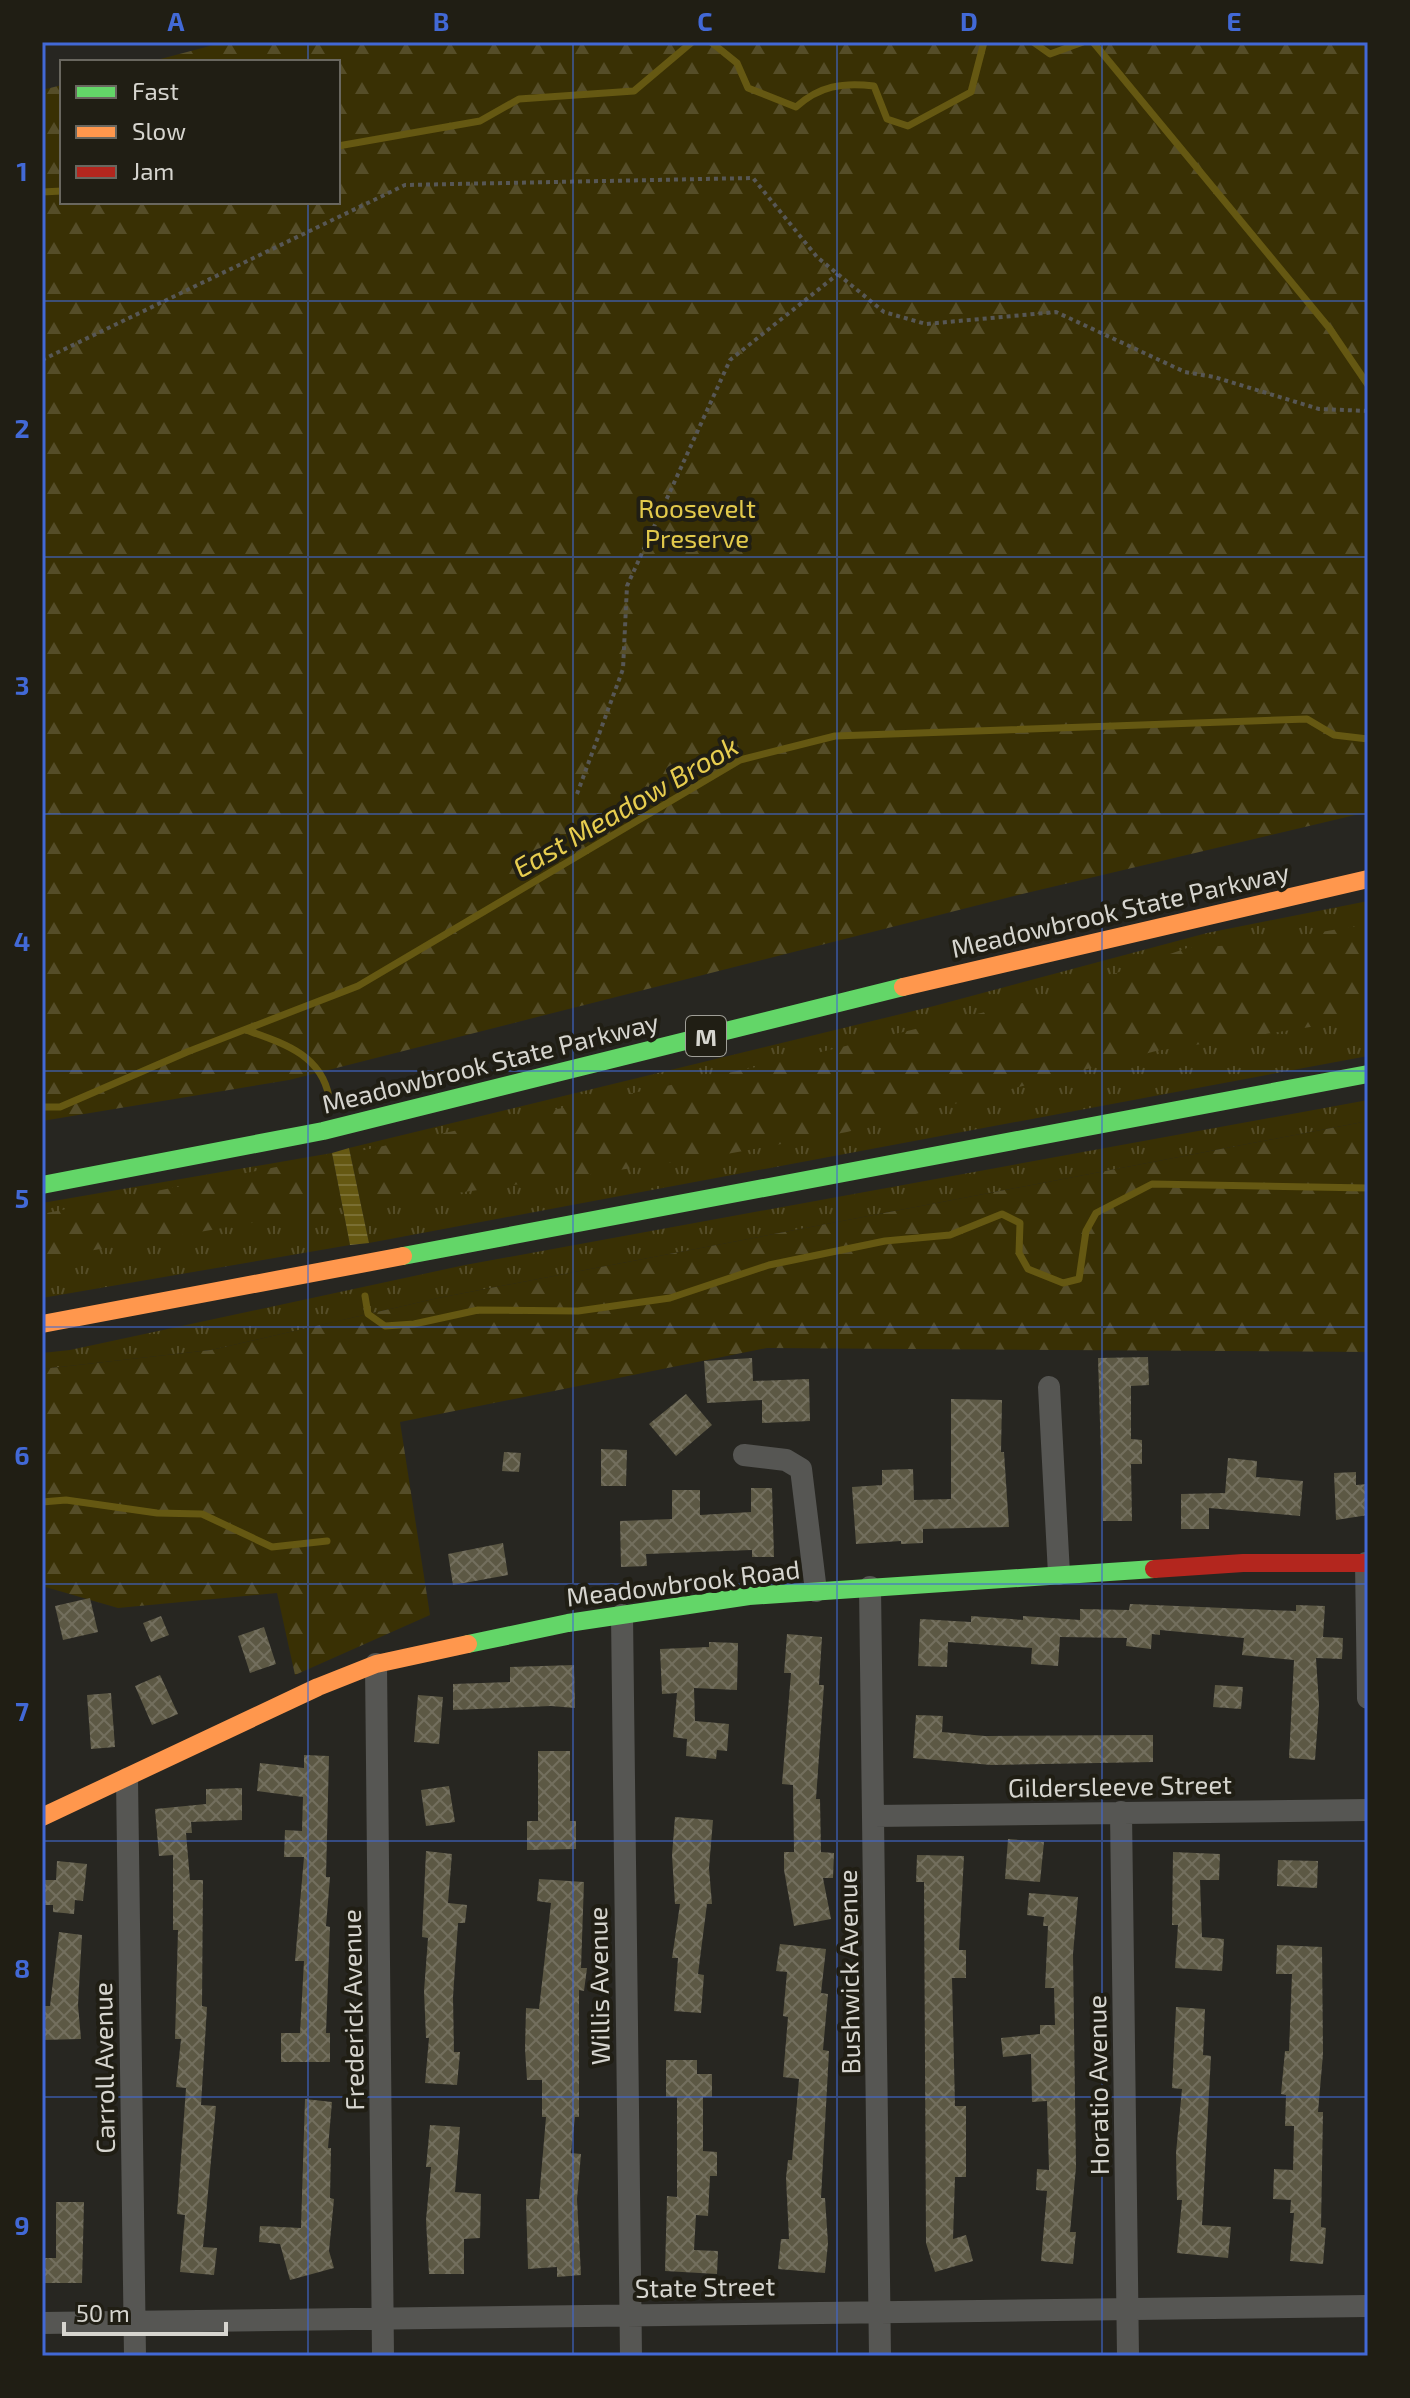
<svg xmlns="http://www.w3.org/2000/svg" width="1410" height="2398" font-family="'Exo 2',sans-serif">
<defs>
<pattern id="grass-tufts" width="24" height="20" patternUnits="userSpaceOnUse" patternTransform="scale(2)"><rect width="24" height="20" fill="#393004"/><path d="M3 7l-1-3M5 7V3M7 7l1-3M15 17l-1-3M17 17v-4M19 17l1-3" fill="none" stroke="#554d28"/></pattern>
<pattern id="forest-firs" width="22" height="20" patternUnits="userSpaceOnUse" patternTransform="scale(2)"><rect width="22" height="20" fill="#393004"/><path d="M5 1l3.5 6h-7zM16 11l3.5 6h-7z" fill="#554d28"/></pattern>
<pattern id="water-rules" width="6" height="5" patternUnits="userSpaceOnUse" patternTransform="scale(2)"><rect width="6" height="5" fill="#655812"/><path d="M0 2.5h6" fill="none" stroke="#7a6f33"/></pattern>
<pattern id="building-cross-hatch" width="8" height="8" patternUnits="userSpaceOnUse" patternTransform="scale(2)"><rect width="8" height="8" fill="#5c5844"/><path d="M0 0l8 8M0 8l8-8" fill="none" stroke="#736f5e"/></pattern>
</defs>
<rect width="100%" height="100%" fill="#272621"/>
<path fill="url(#grass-tufts)" d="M1368,901V1056L369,1243L349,1148L934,1006L1207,933Z
M1368,1100V1121L438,1298L211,1350L42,1369V1353L70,1350L465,1265Z
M332,1153L350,1245L42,1298V1203Z"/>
<path fill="url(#forest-firs)" d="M225,42H1368V812L1014,896L289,1080L42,1121V90L62,85V202H338V62H149Z
M1368,924V1018L1156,1051L847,1132L710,1157L365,1206L355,1152L784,1061L1051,996L1187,948L1251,944Z
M1368,1121V1352L767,1348L400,1422L430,1615L295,1675L277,1593L118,1608L42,1586V1369L211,1350L438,1298Z
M326,1157L334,1214L264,1221L42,1259V1214Z"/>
<path fill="url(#water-rules)" d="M349,1148L369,1243L350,1245L332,1153Z"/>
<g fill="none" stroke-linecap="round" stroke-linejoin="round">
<path stroke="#655812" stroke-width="7" d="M711,42L737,63L748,88L796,107C819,86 843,82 874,86L887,119L908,126L971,92L984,42
M1033,42L1050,54L1083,42
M1093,42L1330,329L1368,385
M338,146L480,121L519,99L634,91L692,42
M42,192L62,191
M246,1030C282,1043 321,1054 329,1097
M42,1107H60L187,1052L358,986L740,760L835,736L1307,719L1334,735L1368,739
M365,1296L368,1314L385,1326L414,1324L478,1310L578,1311L670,1298L769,1265L885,1241L950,1235L1002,1214L1020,1223L1019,1253L1028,1269L1063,1283L1079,1279L1086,1231L1096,1213L1152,1184L1368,1188
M42,1502L66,1500L157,1513L202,1514L272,1547L327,1541"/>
</g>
<path fill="url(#building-cross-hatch)" d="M1148,1357L1149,1385L1131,1386V1439L1142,1440V1464H1131L1132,1521H1103L1098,1358Z
M752,1358L753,1381L809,1379L810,1421L762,1423V1400L707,1403L704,1361Z
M686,1394L712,1425L676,1456L649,1424Z
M951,1399L1002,1400L1001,1452H1004L1009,1527L923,1529V1543L901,1544V1541L856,1544L852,1487L882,1485V1470L913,1469L914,1500L951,1499Z
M601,1449L627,1450L626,1486H601Z
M504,1452L521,1453L519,1472L502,1471Z
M1228,1458L1257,1461L1256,1477L1303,1481L1300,1516L1209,1508V1529H1181V1494L1225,1493Z
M1356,1472V1485L1368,1484V1515L1336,1520L1334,1473Z
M751,1488H772L774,1557H752V1550L646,1554L647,1566L621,1567L620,1521L672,1519V1490H700V1515L751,1512Z
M503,1543L508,1575L453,1585L448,1554Z
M90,1598L98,1632L63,1640L55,1606Z
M1130,1604L1296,1611V1605L1325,1606L1323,1637L1343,1638L1342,1659L1316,1658L1319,1705L1315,1760L1289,1758L1294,1660L1242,1655L1244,1638L1160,1630V1635L1152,1634L1151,1649L1126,1646L1127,1638L1060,1637L1058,1666L1031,1664L1032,1648L948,1642L947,1667L918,1666L920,1619L971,1622V1616L1023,1620V1616L1080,1620V1609L1129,1610Z
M161,1616L169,1635L151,1642L143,1623Z
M264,1627L276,1664L250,1673L238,1636Z
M787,1634L822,1637L819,1685H824L816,1799H820L821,1852L834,1853L833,1878H823L831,1919L794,1926L784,1870V1852H794L793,1785L782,1784L791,1673H784Z
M709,1642L738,1643L737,1690L694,1688L695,1721L729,1724L727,1751L717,1750L716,1759L686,1756L687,1739L673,1737L677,1693L662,1694L660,1649L709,1647Z
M574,1665L575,1708L551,1706L453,1710V1684L510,1682V1667Z
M160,1675L178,1714L152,1725L135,1686Z
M1215,1685L1243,1687L1241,1709L1213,1707Z
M111,1693L115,1747L91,1749L87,1695Z
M418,1695L443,1697L439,1744L414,1742Z
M916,1715L943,1716L942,1732L985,1736L1153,1735V1762L991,1765L913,1758Z
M538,1751H570V1821H576V1849L527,1850V1821H538Z
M304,1755L329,1756L326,1877H330L326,1926L330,1927L326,2033H330V2062H281V2033H300L304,1961H295L304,1857H284L285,1830L302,1831L303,1797L257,1791L260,1763L304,1768Z
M449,1786L455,1822L426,1826L421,1790Z
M242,1788V1820L191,1822L192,1833H186L190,1880H203L202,2006L207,2007L201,2105L216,2106L203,2247L217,2248L214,2275L180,2272L185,2215L177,2214L186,2088L176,2087L181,2039H175L178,1930H173V1855L159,1856L155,1809L206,1804V1789Z
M675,1817L713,1820L709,1868L712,1904H707L698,1974L704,1975L701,2013L674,2011L678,1958H672L680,1904H675L672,1855Z
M1008,1839L1044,1842L1040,1882L1005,1879Z
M426,1851L452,1854L448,1903L467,1905L465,1923H458L453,1997L454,2052H460L457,2085L425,2083L429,2038H426L424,1991L428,1938L422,1937Z
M1173,1852L1220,1854L1219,1880H1200L1202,1937L1224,1939L1222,1971L1175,1968L1178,1925H1172Z
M917,1855L964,1856L959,1950H966V1978H952L955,2106H966V2177H955L953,2239L966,2235L973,2261L935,2272L926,2243L924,1882H916Z
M1278,1860L1318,1861L1317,1888L1277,1886Z
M57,1861L87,1864L83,1901L75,1900L74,1914L53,1912V1905H42V1880H56Z
M539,1879L584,1882L581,1968H587L584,1991L579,1990V2117H575L571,2153L581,2154L577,2199L581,2275L557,2277V2267L528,2269L526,2199H539L546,2117H542V2080H527L525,2049L526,2008L539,2009L551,1903L537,1901Z
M1029,1893L1078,1897L1073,1954L1076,2167L1070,2232H1076L1073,2264L1041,2261L1047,2191L1036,2190L1037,2169L1049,2170L1047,2101L1032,2102L1031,2054L1003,2057L1001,2038L1040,2034V2025H1055L1054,1988H1045L1048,1926H1043L1044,1917L1027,1915Z
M59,1932L82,1935L78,2005L81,2039L42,2040V2006H50Z
M780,1944L826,1949L821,1993L828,1994L823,2050L829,2051L821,2198H825L828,2243L825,2273L778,2269L781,2239H789L786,2178L788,2160H792L799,2079L783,2077L788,2017L783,2016L787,1972L776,1971Z
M1277,1945L1322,1947L1323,2054L1318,2112H1323L1321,2227L1326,2228L1323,2264L1290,2261L1294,2213H1290L1291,2200L1273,2199L1274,2169L1293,2170L1294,2126H1285L1286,2095L1281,2094L1285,2051H1289L1292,1974H1276Z
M1176,2007L1205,2009L1203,2055L1211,2056L1202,2225L1231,2227L1228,2258L1177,2253L1182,2200H1177L1176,2153L1182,2089L1172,2088Z
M666,2060H697V2074H712V2097H703V2151L717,2152V2176H710L708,2216L696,2215L694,2250L718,2251L717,2274L665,2271L667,2196L677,2197V2097H666Z
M305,2099L332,2102L328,2148H331L330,2198L334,2199L329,2251L334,2268L290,2280L280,2244L259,2242L260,2226L301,2228Z
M430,2125L460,2127L455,2192L481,2194L480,2238L464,2239V2274H429L426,2220L431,2167H426Z
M56,2202H84L82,2283H42V2258H56Z"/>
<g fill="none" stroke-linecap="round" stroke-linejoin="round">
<path stroke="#575755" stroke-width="4" stroke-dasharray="4 4" stroke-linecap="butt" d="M42,360L405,185L753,178L817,257L884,312L926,324L1056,312L1185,372L1214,377L1319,409L1368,411
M577,794L623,669L627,586L730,360L838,274"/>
<path stroke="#565653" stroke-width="22" d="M1049,1387L1059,1574
M744,1455L786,1460L801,1469L816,1591
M1366,1563L1368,1698
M870,1587L880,2356
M622,1615L631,2356
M376,1664L383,2356
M127,1779L135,2356
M1121,1812L1128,2356
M874,1816L1368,1810
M42,2323L1368,2306"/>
<path stroke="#63d668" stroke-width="18" d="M42,1185L323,1131L903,987
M403,1256L1368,1074
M468,1644L568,1623L749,1596L1154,1569"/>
<path stroke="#ff974d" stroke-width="18" d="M903,987L1368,879
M42,1324L403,1256
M42,1817L318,1687L376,1664L468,1644"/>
<path stroke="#b3261e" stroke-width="18" d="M1154,1569L1243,1563H1368"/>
</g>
<path fill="none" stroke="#4269d6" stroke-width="2" stroke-opacity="0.55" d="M308,42V62M573,42V2356M837,42V2356M1102,42V2356M308,202V2356M42,301H1368M42,557H1368M42,814H1368M42,1071H1368M42,1327H1368M42,1584H1368M42,1841H1368M42,2097H1368"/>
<g text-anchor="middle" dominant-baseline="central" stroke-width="8" stroke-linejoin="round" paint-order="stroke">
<rect fill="#201e14" stroke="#9f9e97" stroke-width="2" x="686" y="1016" width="40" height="40" rx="6"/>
<g font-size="24" font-weight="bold" fill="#d6d5cf">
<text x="706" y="1036">M</text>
</g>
<g font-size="26" fill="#e2c94b" stroke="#201e14">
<text x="697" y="507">Roosevelt<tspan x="697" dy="30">Preserve</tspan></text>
</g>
<g font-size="26" fill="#d6d5cf" stroke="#201e14">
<text transform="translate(1120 909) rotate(-13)">Meadowbrook State Parkway</text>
<text transform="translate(490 1062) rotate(-14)">Meadowbrook State Parkway</text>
<text transform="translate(683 1582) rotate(-7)">Meadowbrook Road</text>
<text transform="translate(1120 1785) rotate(-1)">Gildersleeve Street</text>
<text transform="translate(848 1972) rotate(-91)">Bushwick Avenue</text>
<text transform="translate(598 1986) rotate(-91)">Willis Avenue</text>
<text transform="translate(352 2010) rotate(-91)">Frederick Avenue</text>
<text transform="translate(103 2068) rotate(-91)">Carroll Avenue</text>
<text transform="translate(1097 2085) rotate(-91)">Horatio Avenue</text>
<text transform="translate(705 2286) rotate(-1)">State Street</text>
</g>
<g font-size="28" font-style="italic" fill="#e7cd4f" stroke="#201e14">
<text transform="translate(625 806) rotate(-30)">East Meadow Brook</text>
</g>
</g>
<rect width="1410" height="2398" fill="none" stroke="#201e14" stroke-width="88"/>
<rect x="60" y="60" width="280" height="144" fill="#201e14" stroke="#69675f" stroke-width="2"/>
<rect x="76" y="86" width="40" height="12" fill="#63d668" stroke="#69675f" stroke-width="2"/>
<text x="132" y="100" font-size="24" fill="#d6d5cf">Fast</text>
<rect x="76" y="126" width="40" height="12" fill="#ff974d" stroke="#69675f" stroke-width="2"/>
<text x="132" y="140" font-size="24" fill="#d6d5cf">Slow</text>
<rect x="76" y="166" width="40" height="12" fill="#b3261e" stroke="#69675f" stroke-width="2"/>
<text x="132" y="180" font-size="24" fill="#d6d5cf">Jam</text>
<path d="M64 2322v12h162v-12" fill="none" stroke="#d6d5cf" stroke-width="4"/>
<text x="76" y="2322" font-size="24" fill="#d6d5cf" stroke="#201e14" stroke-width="6" paint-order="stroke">50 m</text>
<rect x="44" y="44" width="1322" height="2310" fill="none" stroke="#4269d6" stroke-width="3"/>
<g font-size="26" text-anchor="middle" font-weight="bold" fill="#4269d6">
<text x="176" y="31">A</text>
<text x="441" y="31">B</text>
<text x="705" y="31">C</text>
<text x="969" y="31">D</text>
<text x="1234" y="31">E</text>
<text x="22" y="181">1</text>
<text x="22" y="438">2</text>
<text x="22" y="695">3</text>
<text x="22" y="951">4</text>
<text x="22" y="1208">5</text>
<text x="22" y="1465">6</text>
<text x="22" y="1721">7</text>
<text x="22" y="1978">8</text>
<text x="22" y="2235">9</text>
</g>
</svg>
